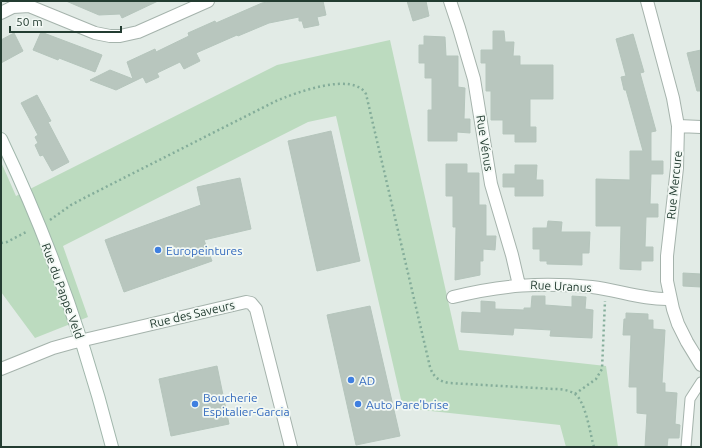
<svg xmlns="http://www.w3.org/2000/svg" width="702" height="448" font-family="Ubuntu,sans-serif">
<rect width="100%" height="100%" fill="#e2ebe6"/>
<path fill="#bcdbbf" d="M390,40L459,350L606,366L618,447H566L560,425L403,408L336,116L308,122L63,246L88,317L35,338L1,292V162L16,196L277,65Z"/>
<path fill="#b8c6be" stroke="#b5c5bc" d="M66,1L112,2L158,1L122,18L120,14L99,15Z
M273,1H323L326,15L317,17L319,25L304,28L302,21H299V17L269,23L238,36L237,35L196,53L200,61L184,69L180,62L157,73L159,77L146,83L143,77L116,90L90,80L110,70L133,79L127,62L155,49L156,52L189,36L188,33L215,21L216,23L262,3Z
M407,1H426L429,16L413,21Z
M493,31H504L505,42H514L513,56H520V65H553V99H530V127H536V142H515V134H503V120H491V91H486V63H481V50H493Z
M41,32L102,55L95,72L59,58L58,60L33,50Z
M14,33L23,51L1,63V40Z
M633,34L644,72L640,73L656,131L651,132V161H663V174H651L650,204H658V217H646L645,247H653V261H641V270L620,269L621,226H596V179L630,180V151H643L626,90H624L621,77L626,76L616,39Z
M424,36L445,37L446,56H458V87L465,88L464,119H470V133L457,132V141H428V110H432V78H425V63H419V45H424Z
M701,50V91H697L687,53Z
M37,95L51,121L48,122L69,162L52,171L43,155L40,156L35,145L38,143L35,137L38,135L21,103Z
M331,131L360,261L317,271L288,141Z
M446,164H467V173H479V205H486V236H496L495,250L483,249V261H480V275L455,280L456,227H453V196H446Z
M515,165H537L536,180H543V196H515V187H503V174H515Z
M240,178L251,229L204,240L212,261L124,292L105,240L201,205L197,187Z
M548,221L562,222L561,232H590L589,253H582V265L547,264V261H540V249H533V228H547Z
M683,273L701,274V287L683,286Z
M532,296H545V305L572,307V296L586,297L585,309L593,310L592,338L550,336L551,330L514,328L513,335L461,332L462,312L481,313V301L495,302V309L524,310V308H531Z
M370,306L400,436L356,445L327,315Z
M626,313L648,314V320H653V329L665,330L662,383H665V392L677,393L675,424L680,425L679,438H668L667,447H645L647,414L637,413V387H629L631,335H623L624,319H626Z
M217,366L229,424L171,436L159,379Z"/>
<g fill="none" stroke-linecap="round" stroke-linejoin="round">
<g stroke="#a5b3ac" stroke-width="11">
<path id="lane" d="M686,447L690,399L701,382"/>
</g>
<g stroke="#a5b3ac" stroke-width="14">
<path id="street" d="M450,1L459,28L474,79L491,184L512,255L519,285
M647,1L673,98L678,126L677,168L667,256V281L673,309L678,324L687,342L701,365
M1,13L13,7L29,6L95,33L110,36H120L138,32L208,1
M678,126L701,127
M453,297C501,285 542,282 592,287C618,290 644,300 670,299
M1,369L53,348L71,343L246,302L251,303L256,309L291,447"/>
</g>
<g stroke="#a1b7ac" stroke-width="14">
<path id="secondary" d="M1,139C48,237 85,342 112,447"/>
</g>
<path stroke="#84ad9a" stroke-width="2.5" stroke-dasharray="2 3" stroke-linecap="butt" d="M50,220L71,205L90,195L276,101C295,93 353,71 366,94L430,367C433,377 439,381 449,383L554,389C561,389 569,390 575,394C586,402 590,434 594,447
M1,243L7,242L28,231
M575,394L596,379L602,369L605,301"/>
<use href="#lane" stroke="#fff" stroke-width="9"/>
<use href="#street" stroke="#fff" stroke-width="12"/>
<use href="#secondary" stroke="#fff" stroke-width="12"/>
</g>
<g fill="#3f7fe0" stroke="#f2f8f4" stroke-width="1.5">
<circle cx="158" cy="250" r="4"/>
<circle cx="351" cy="380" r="4"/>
<circle cx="195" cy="404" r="4"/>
<circle cx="358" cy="404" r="4"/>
</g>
<g text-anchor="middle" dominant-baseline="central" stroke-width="3.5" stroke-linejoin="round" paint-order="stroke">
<g font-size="12" fill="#233c31" stroke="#f2f8f4">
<text transform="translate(485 143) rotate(81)">Rue Vénus</text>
<text transform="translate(674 185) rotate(-84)">Rue Mercure</text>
<text transform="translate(561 286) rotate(3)">Rue Uranus</text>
<text transform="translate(63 291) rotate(70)">Rue du Pappe Veld</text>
<text transform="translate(192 314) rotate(-13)">Rue des Saveurs</text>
</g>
<g font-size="12" fill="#366cbe" stroke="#f2f8f4" text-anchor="start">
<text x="166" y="250">Europeintures</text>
<text x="359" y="380">AD</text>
<text x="203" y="397">Boucherie<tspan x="203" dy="14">Espitalier-Garcia</tspan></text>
<text x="366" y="404">Auto Pare'brise</text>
</g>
</g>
<rect width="702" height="448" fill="none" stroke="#233c31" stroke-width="4"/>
<path d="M10 26v6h111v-6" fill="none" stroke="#233c31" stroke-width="2"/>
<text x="16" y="26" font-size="12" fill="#233c31" stroke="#f2f8f4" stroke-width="3" paint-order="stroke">50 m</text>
</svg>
